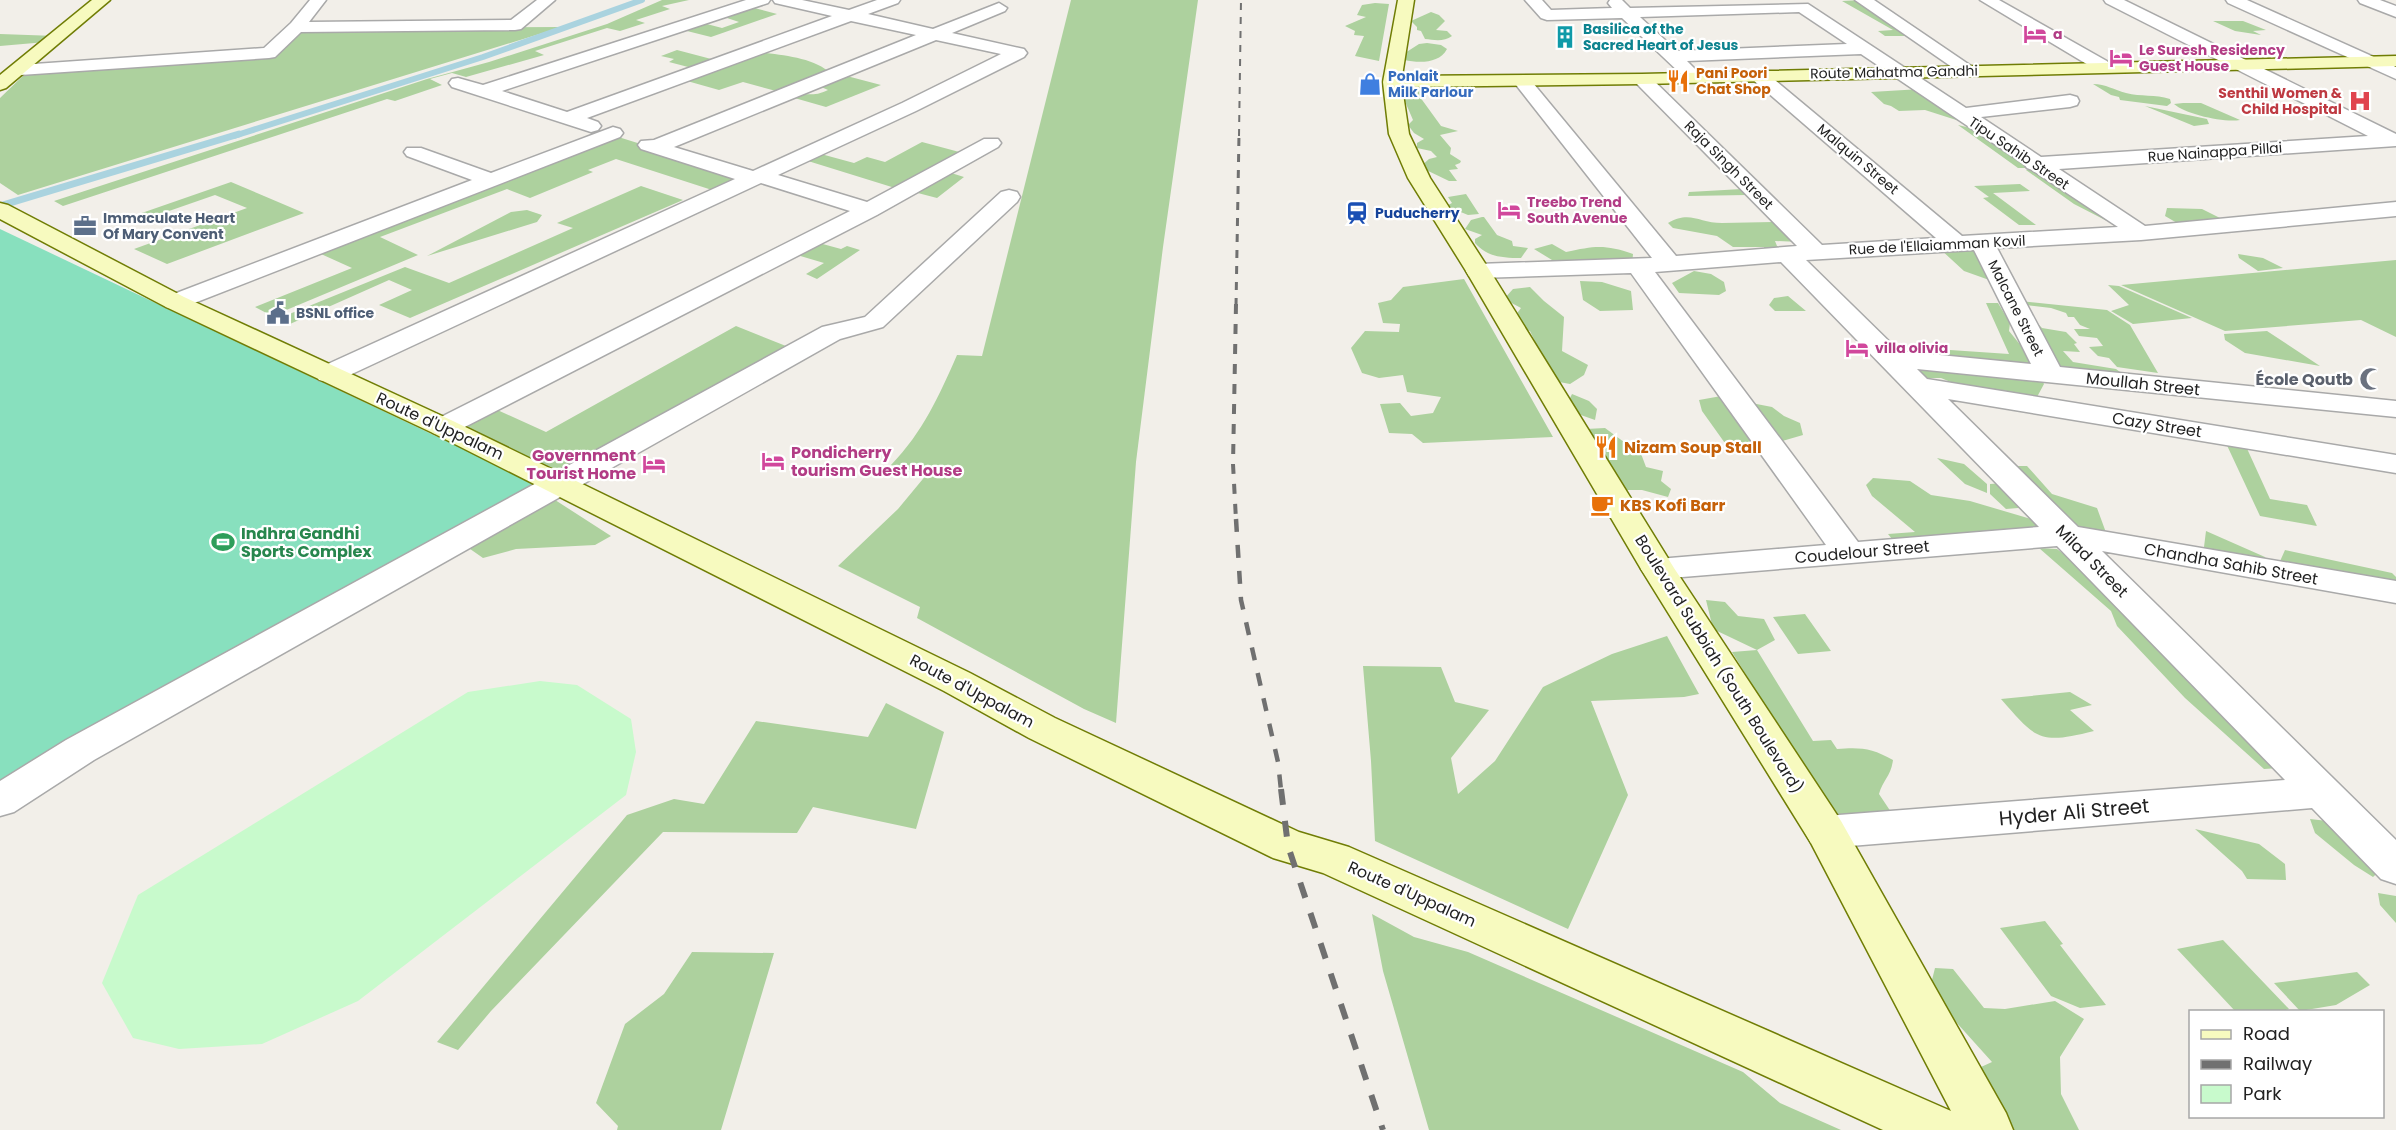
<svg xmlns="http://www.w3.org/2000/svg" width="2396" height="1130" font-family="Poppins,sans-serif">
<rect width="100%" height="100%" fill="#f2efe9"/>
<path fill="#add19e" d="M662,0H689L662,6L670,9L636,20L645,23L620,31L607,28L535,51L544,55L466,77L452,73L430,79L442,85L395,101L387,99L63,206L54,201L427,79L489,62L607,24Z
M1071,0H1198L1163,247L1136,462L1116,723L1084,709L917,618L920,607L838,566L898,509L927,474L891,465C923,432 939,396 957,355L982,356Z
M1862,0L1910,36H1885L1878,31L1893,30L1842,1Z
M1375,3L1389,4L1379,61L1355,56L1364,36L1354,35L1355,31L1345,26L1366,17L1357,15L1362,5Z
M747,6L777,14L711,37L683,30L703,23L722,28L739,22L721,16Z
M1431,12L1439,15L1445,21L1436,30L1447,31L1452,36C1444,42 1434,40 1425,39L1421,31L1417,30V27L1411,21Z
M2213,21H2243L2266,30L2253,31L2261,35L2235,31Z
M562,27L18,195L0,183V98L27,72L264,53L291,28Z
M0,34L56,36L46,42L0,46Z
M1427,43L1441,45L1447,49C1439,64 1419,63 1404,60L1405,53L1419,44Z
M677,50L715,60L692,68L669,62L674,59L661,56Z
M759,52C781,55 811,57 828,71L776,91L743,82L719,90L680,79Z
M843,75L881,85L826,107L791,97C806,91 813,98 828,90L819,86Z
M1438,83H1459L1432,89L1420,97L1441,126L1458,131L1440,135L1451,148L1450,154L1461,161L1460,163L1455,165L1458,169L1449,170L1457,181H1449L1420,167L1429,159L1437,157L1431,151L1417,148V143L1424,139L1414,133L1408,125L1413,120L1401,92Z
M2093,84C2106,84 2114,90 2126,93C2141,97 2155,94 2170,99L2171,103L2167,106L2120,100L2119,97L2111,95Z
M1921,89L1975,126L1925,110L1899,111L1891,106L1884,104L1871,92Z
M2183,103H2201L2240,120C2224,123 2185,114 2174,104Z
M2145,106L2207,119L2209,124L2194,126Z
M1958,125L1979,130L2039,168H2018Z
M612,135L743,176L712,190L616,159L588,170L593,172L530,198L507,189L380,237L418,255L272,316L255,307L352,268L321,254Z
M922,142L963,153L895,188L808,161L821,154L854,163L867,157L885,162Z
M2026,170H2039L2112,219L2107,221L2074,204Z
M948,172L964,177L937,198L914,192Z
M231,182L304,213L167,264L134,249L247,208L215,195L146,219L136,215Z
M2020,184L2030,191L1993,193L2036,225H2019L1983,198L1989,197L1974,186Z
M641,186L683,200L410,318L379,305L412,290L389,280L290,324L277,319L405,267L449,283L573,228L557,223Z
M1742,189L1800,242L1775,241L1777,246L1794,251L1765,254L1764,247H1733L1717,236L1673,228L1668,223C1690,210 1699,223 1722,223C1739,223 1756,222 1773,222L1746,195L1688,196L1689,192Z
M1466,194L1479,214L1468,215L1446,206L1452,203L1448,197Z
M2167,208L2202,209L2230,223L2184,227L2165,216Z
M527,210L542,215L537,222L427,256L511,212Z
M1482,217H1484L1497,235L1512,241L1513,246L1528,248L1521,258C1503,258 1487,257 1475,243V239L1482,235L1465,229L1471,220Z
M819,243L841,249L847,246L860,250L817,279L806,274L824,263L797,255Z
M1552,244L1566,252C1594,246 1605,244 1633,254L1632,265L1569,266L1552,260L1534,249Z
M1973,246L1992,281L1964,271L1939,248Z
M2238,254L2263,258L2283,268L2258,271L2239,258Z
M2396,260V337L2361,320L2225,331L2121,285Z
M1694,271L1711,274L1724,282L1726,291L1719,295L1679,293L1672,283Z
M1464,279L1553,437L1423,443L1412,434L1389,433L1380,404L1400,403L1411,416L1433,413L1441,397L1407,392L1403,375L1379,378L1362,373L1351,348L1365,331L1399,332L1400,324L1383,323L1378,303L1391,300L1403,287Z
M1580,281L1602,282L1631,291L1633,310L1600,311L1583,300Z
M2108,285L2119,286L2192,318L2133,324L2111,311L2129,305Z
M1530,287L1544,301L1564,317L1562,351L1588,365L1584,375L1570,384L1554,381L1530,331L1517,327L1515,316L1521,308L1504,299L1513,289Z
M1788,296L1806,311H1775L1769,305L1774,298Z
M2020,301L2107,310L2130,325L2158,373L2117,367L2109,358L2098,356L2089,347L2103,346L2097,338L2079,336L2074,329H2090L2080,325L2074,317H2068L2066,313L2051,308L2016,304Z
M1986,303H1998L2010,323L2009,331L2031,358L2033,363L2015,368L1942,358L1950,356V350L2009,354Z
M2034,320L2042,328L2066,332L2077,343L2074,344L2080,352L2063,351L2073,362L2116,369L2132,381L2052,373Z
M736,326L791,348L561,476L459,426L493,408L546,432Z
M2267,331L2320,366L2245,353L2225,340L2224,334Z
M1913,367L2040,376L2044,384L2037,397L2002,390H1970L1941,378H1925Z
M1572,394L1589,401L1597,409L1595,420L1578,414L1569,400Z
M1727,395L1763,444L1727,446L1702,411L1699,400Z
M1741,401L1772,407L1784,416L1800,423L1803,435L1775,443Z
M1605,428L1628,445L1640,451L1646,467L1663,471L1661,481L1671,489L1668,497L1642,490H1624L1586,429Z
M2224,439L2244,442L2270,499L2307,505L2317,526L2260,516Z
M1937,458L1964,464L1987,484V493L1965,484Z
M2009,466H2027L2052,494L2097,508L2108,538L2067,531Z
M1873,478L1910,481L1931,495L1970,501L2031,519L2045,533L1896,544L1888,534L1915,532L1872,496L1866,485Z
M2005,483L2030,507L2006,509L1990,494V484Z
M552,498L611,536L595,545L516,549L483,558L463,544Z
M2206,531L2265,557L2270,568L2197,554L2204,547Z
M2039,548L2057,549L2073,561L2146,628L2141,633L2190,671L2183,677L2203,694L2243,738L2268,749L2279,768L2264,769L2185,698L2117,626L2111,611Z
M2285,550L2392,573L2396,577V589L2277,568Z
M1706,600L1725,602L1738,616L1764,619L1775,640L1757,650L1813,741L1831,740L1837,749C1860,747 1872,748 1893,760C1891,776 1883,780 1879,794L1897,821L1828,829L1746,701L1756,691L1732,652L1757,650L1713,629Z
M1805,614L1831,651L1798,654L1773,617Z
M1667,636L1699,694L1684,697L1591,701L1628,795L1568,929L1375,841L1371,761L1363,666L1441,667L1455,702L1489,710L1451,758L1458,794L1495,761L1543,687L1612,654Z
M2070,692L2092,705L2070,710L2094,731C2039,745 2036,739 2001,699Z
M886,703L944,732L916,829L813,807L797,833L663,832L491,1011L458,1050L437,1042L627,815L674,799L704,804L756,721L868,737Z
M2310,819L2345,823L2385,866L2373,877L2354,865L2315,833Z
M2195,829L2259,844L2285,864L2286,880L2247,879L2242,871Z
M2378,893L2396,896V923L2380,905Z
M1372,914L1414,937L1468,952L1743,1072L1780,1103L1841,1130H1429L1383,971Z
M2045,921L2063,944L2060,945L2106,1005L2080,1008L2051,996L2000,928Z
M2223,940L2289,1009L2279,1012L2235,1011L2177,949Z
M692,952L774,953L721,1130H617L618,1126L596,1103L625,1024L664,994Z
M1935,968L1953,969L1984,1008L2005,1009L2055,1001L2084,1019L2060,1057L2061,1094L2079,1130H1995L1970,1072L1992,1062L1929,992Z
M2357,972L2370,985L2336,1005L2300,1011L2274,983Z"/>
<path fill="#c8facc" d="M540,681L577,685L631,719L636,752L626,795L358,1001L262,1044L179,1049L133,1038L102,983L138,895L468,692Z"/>
<path fill="#88e0be" d="M0,229L543,487L0,801Z"/>
<g fill="none" stroke-linecap="round" stroke-linejoin="round">
<path stroke="#aad3df" stroke-width="6" d="M234,136L483,57L642,0"/>
<path stroke="#aad3df" stroke-width="7" d="M0,206L239,134"/>
<g stroke="#a9a9a9" stroke-width="3">
<path id="street" d="M310,0H326L309,22L511,20L537,0H555L521,29L515,30L301,32L275,57L269,58L20,75L14,74L11,70L14,66L20,65L264,48L291,23Z
M746,0H770L768,3L502,91L567,112L832,16L775,3L773,0H802L849,10L877,0H900L898,3L868,14L933,29L999,3L1007,8L1005,11L952,33L1024,49L1027,53L1024,57L916,111L778,175L867,202L984,139H998L1001,143L998,147L877,215L453,433L443,436L433,433L429,427L433,421L850,211L761,183L339,380L329,382L319,380L315,374L319,368L735,179L641,149L638,145L641,141L654,140L916,35L851,21L587,118L598,122L601,126L598,130L591,132L452,87L449,83L452,79L458,78L483,85ZM936,40L1001,54L902,103L753,171L674,147Z
M1525,0H1542L1551,10L1612,8L1608,3L1610,0H1622L1630,8L1808,4L1966,108L2070,95L2077,97L2079,101L2077,105L2070,107L1981,117L2041,157L2368,136L2106,3L2104,0H2124L2396,134V146L2059,169L2145,226L2396,202V216L2141,240L1997,248L2060,367L2396,401V417L1917,369L1927,379L2396,455V473L1948,399L2078,527L2396,581V603L2102,551L2396,840V884L2381,879L2312,808L1826,848L1811,843L1805,832L1811,821L1826,816L2285,780L2057,546L1658,579L1646,576L1641,569L1646,562L1658,559L1826,545L1631,273L1478,278L1469,276L1466,271L1469,266L1478,264L1652,258L1513,81L1516,77H1528L1676,256L1797,246L1636,83L1633,79L1636,75H1648L1822,245L1936,238L1752,79L1749,75L1752,71H1764L1962,236L2118,227L2032,170L2027,168L2024,164L1861,54L1687,61L1697,71L1694,75H1682L1622,18L1547,20L1541,18ZM1799,12L1847,44L1677,51L1640,17ZM1974,250L2031,364L1899,351L1806,260ZM1781,262L2039,527L1858,542L1655,272Z
M1855,0H1874L1977,70L1974,74H1962Z
M1980,0H1999L2112,64L2115,68L2112,72H2100Z
M2226,0H2247L2396,67V79L2228,3Z
M2358,0H2380L2396,6V17L2360,3Z
M613,127L620,129L623,133L620,137L184,307L175,309L166,307L163,302L166,297L472,180L407,156L404,152L407,148H421L491,173Z
M1009,190L1017,192L1020,197L1017,202L883,327L840,339L94,760L14,812L0,816V781L66,740L822,327L865,317L1001,192Z"/>
</g>
<g stroke="#707d05" stroke-width="3">
<path id="secondary" d="M92,0H110L6,88L0,90V75Z
M1398,0H1414L1402,76L1642,74L2396,56V66L1642,84L1402,87L1409,134L1430,178L1490,271L1674,568L1841,821L2006,1113L2013,1130H1883L1323,873L1273,858L1029,738L944,691L433,433L166,307L0,219V203L8,205L184,297L453,421L970,673L1055,718L1299,832L1349,847L1951,1111L1811,843L1641,569L1466,271L1408,178L1389,134L1383,82Z"/>
</g>
<use href="#street" fill="#fff" fill-rule="evenodd"/>
<use href="#secondary" fill="#f7fabf" fill-rule="evenodd"/>
<path stroke="#707070" stroke-width="2" stroke-dasharray="7 7" stroke-linecap="butt" d="M1239,136L1241,0"/>
<path stroke="#707070" stroke-width="3" stroke-dasharray="8 8" stroke-linecap="butt" d="M1236,306L1239,134"/>
<path stroke="#707070" stroke-width="4" stroke-dasharray="10 10" stroke-linecap="butt" d="M1236,304L1233,464L1236,520"/>
<path stroke="#707070" stroke-width="4.5" stroke-dasharray="13 13" stroke-linecap="butt" d="M1236,519L1241,600L1278,762L1281,790"/>
<path stroke="#707070" stroke-width="6" stroke-dasharray="16 16" stroke-linecap="butt" d="M1281,789L1288,846L1383,1130"/>
</g>
<defs>
<g id="hotel-bare" transform="scale(1.8)"><path d="M-6-4.5h1.5V1H6V5H4.5V3h-9V5H-6ZM-4 0a1.8 1.8 0 1 1 3.6 0ZM.5 0V-2.5h3Q6-2.5 6 0Z" fill="#d1479c" stroke="#fff" stroke-width="2.5" paint-order="stroke"/></g>
<g id="building-bare" transform="scale(1.8)"><path d="M-4-6H4V6H1V3H-1V6H-4ZM-2.5-4.3h1.7v1.8h-1.7ZM.8-4.3h1.7v1.8H.8ZM-2.5-1h1.7V.8h-1.7ZM.8-1h1.7V.8H.8Z" fill="#0f9aa8" stroke="#fff" stroke-width="2.5" paint-order="stroke"/></g>
<g id="restaurant-bare" transform="scale(1.8)"><path d="M-5-6h1v4h1v-4h1v4h1v-4h1v5L-1.5 .5V6h-2V.5L-5-1ZM5-6V6H3V1.5H1.5Q1.5-4 5-6Z" fill="#e8710a" stroke="#fff" stroke-width="2.5" paint-order="stroke"/></g>
<g id="shop-bare" transform="scale(1.8)"><path d="M-5-2.5h2.3a2.7 3.5 0 0 1 5.4 0H5L5.5 6h-11ZM-1.5-2.5h3a1.5 2.3 0 0 0-3 0Z" fill="#3f7fe0" stroke="#fff" stroke-width="2.5" paint-order="stroke"/></g>
<g id="hospital-bare" transform="scale(1.8)"><path d="M-5-5h3v3.5h4V-5h3V5h-3V1.5h-4V5h-3Z" fill="#e0444e" stroke="#fff" stroke-width="2.5" paint-order="stroke"/></g>
<g id="station-bare" transform="scale(1.8)"><path d="M-3-6H3Q5-6 5-4V2Q5 4 3 4L4.5 6H3L1.5 4h-3L-3 6H-4.5L-3 4Q-5 4-5 2V-4Q-5-6-3-6ZM-3.5-4v3h7v-3ZM-3.5 1v1.5H-2V1ZM2 1v1.5H3.5V1Z" fill="#1a4fb4" stroke="#fff" stroke-width="2.5" paint-order="stroke"/></g>
<g id="office-bare" transform="scale(1.8)"><path d="M-6-3h4V-5.5h4V-3h4V5H-6ZM-1-4.5V-3h2v-1.5ZM-6 0V1H6V0Z" fill="#5c6f8a" stroke="#fff" stroke-width="2.5" paint-order="stroke"/></g>
<g id="civic-bare" transform="scale(1.8)"><path d="M-.6-6.5H3V-4.5H.6V-3L4-1V1h2V6H-6V1h2V-1L-.6-3ZM-1.2 2.5V6h2.4V2.5Z" fill="#5c6f8a" stroke="#fff" stroke-width="2.5" paint-order="stroke"/></g>
<g id="mosque-bare" transform="scale(1.8)"><path d="M3.5-4.9A6 6 0 1 0 3.5 4.9A5 5 0 1 1 3.5-4.9Z" fill="#6b7280" stroke="#fff" stroke-width="2.5" paint-order="stroke"/></g>
<g id="cafe-bare" transform="scale(1.8)"><path d="M-5.5-4.5H6V0H3Q3 3.5 0 3.5H-2.5Q-5.5 3.5-5.5 0ZM3-3.2v2h1.7v-2ZM-6 4.5H4V6H-6Z" fill="#e8710a" stroke="#fff" stroke-width="2.5" paint-order="stroke"/></g>
<g id="stadium-bare" transform="scale(1.8)"><path d="M0-5a6.5 5 0 1 0 0 10a6.5 5 0 1 0 0-10ZM-3.5-1.8h7v3.6h-7Z" fill="#2e9e5b" stroke="#fff" stroke-width="2.5" paint-order="stroke"/></g>
</defs>
<g fill-rule="evenodd">
<use href="#hotel-bare" x="2035" y="34"/>
<use href="#building-bare" x="1565" y="37"/>
<use href="#hotel-bare" x="2121" y="58"/>
<use href="#restaurant-bare" x="1678" y="81"/>
<use href="#shop-bare" x="1370" y="84"/>
<use href="#hospital-bare" x="2360" y="101"/>
<use href="#hotel-bare" x="1509" y="210"/>
<use href="#station-bare" x="1357" y="213"/>
<use href="#office-bare" x="85" y="226"/>
<use href="#civic-bare" x="278" y="313"/>
<use href="#hotel-bare" x="1857" y="348"/>
<use href="#mosque-bare" x="2371" y="379"/>
<use href="#restaurant-bare" x="1606" y="447"/>
<use href="#hotel-bare" x="773" y="461"/>
<use href="#hotel-bare" x="654" y="464"/>
<use href="#cafe-bare" x="1602" y="505"/>
<use href="#stadium-bare" x="223" y="542"/>
</g>
<g text-anchor="middle" dominant-baseline="central" stroke-width="4.5" stroke-linejoin="round" paint-order="stroke">
<g font-size="14" font-weight="bold" fill="#0d838f" stroke="#fff" text-anchor="start">
<text x="1583" y="29">Basilica of the<tspan x="1583" dy="16">Sacred Heart of Jesus</tspan></text>
</g>
<g font-size="14" font-weight="bold" fill="#b23c85" stroke="#fff" text-anchor="start">
<text x="2053" y="34">a</text>
<text x="2139" y="50">Le Suresh Residency<tspan x="2139" dy="16">Guest House</tspan></text>
<text x="1527" y="202">Treebo Trend<tspan x="1527" dy="16">South Avenue</tspan></text>
<text x="1875" y="348">villa olivia</text>
</g>
<g font-size="14" fill="#222" stroke="#fff">
<text transform="translate(1894 72) rotate(-1)">Route Mahatma Gandhi</text>
<text transform="translate(2215 152) rotate(-4)">Rue Nainappa Pillai</text>
<text transform="translate(2019 153) rotate(34)">Tipu Sahib Street</text>
<text transform="translate(1858 159) rotate(40)">Malquin Street</text>
<text transform="translate(1729 165) rotate(45)">Raja Singh Street</text>
<text transform="translate(1937 245) rotate(-3)">Rue de l'Ellaiamman Kovil</text>
<text transform="translate(2016 308) rotate(63)">Malcane Street</text>
</g>
<g font-size="14" font-weight="bold" fill="#c56008" stroke="#fff" text-anchor="start">
<text x="1696" y="73">Pani Poori<tspan x="1696" dy="16">Chat Shop</tspan></text>
</g>
<g font-size="14" font-weight="bold" fill="#366cbe" stroke="#fff" text-anchor="start">
<text x="1388" y="76">Ponlait<tspan x="1388" dy="16">Milk Parlour</tspan></text>
</g>
<g font-size="14" font-weight="bold" fill="#be3a42" stroke="#fff" text-anchor="end">
<text x="2342" y="93">Senthil Women &amp;<tspan x="2342" dy="16">Child Hospital</tspan></text>
</g>
<g font-size="14" font-weight="bold" fill="#164399" stroke="#fff" text-anchor="start">
<text x="1375" y="213">Puducherry</text>
</g>
<g font-size="14" font-weight="bold" fill="#4e5e75" stroke="#fff" text-anchor="start">
<text x="103" y="218">Immaculate Heart<tspan x="103" dy="16">Of Mary Convent</tspan></text>
<text x="296" y="313">BSNL office</text>
</g>
<g font-size="16" font-weight="bold" fill="#5b616d" stroke="#fff" text-anchor="end">
<text x="2353" y="379">École Qoutb</text>
</g>
<g font-size="16" fill="#222" stroke="#fff">
<text transform="translate(2143 384) rotate(6)">Moullah Street</text>
<text transform="translate(2157 425) rotate(9)">Cazy Street</text>
<text transform="translate(440 426) rotate(25)">Route d'Uppalam</text>
<text transform="translate(1862 552) rotate(-5)">Coudelour Street</text>
<text transform="translate(2092 561) rotate(45)">Milad Street</text>
<text transform="translate(2231 564) rotate(10)">Chandha Sahib Street</text>
<text transform="translate(1719 664) rotate(58)">Boulevard Subbiah (South Boulevard)</text>
<text transform="translate(972 691) rotate(28)">Route d'Uppalam</text>
<text transform="translate(1412 894) rotate(24)">Route d'Uppalam</text>
</g>
<g font-size="16" font-weight="bold" fill="#c56008" stroke="#fff" text-anchor="start">
<text x="1624" y="447">Nizam Soup Stall</text>
<text x="1620" y="505">KBS Kofi Barr</text>
</g>
<g font-size="16" font-weight="bold" fill="#b23c85" stroke="#fff" text-anchor="start">
<text x="791" y="452">Pondicherry<tspan x="791" dy="18">tourism Guest House</tspan></text>
<text x="636" y="455" text-anchor="end">Government<tspan x="636" dy="18">Tourist Home</tspan></text>
</g>
<g font-size="16" font-weight="bold" fill="#27864d" stroke="#fff" text-anchor="start">
<text x="241" y="533">Indhra Gandhi<tspan x="241" dy="18">Sports Complex</tspan></text>
</g>
<g font-size="20" fill="#222" stroke="#fff">
<text transform="translate(2074 812) rotate(-5)">Hyder Ali Street</text>
</g>
</g>
<rect x="2189" y="1010" width="195" height="108" fill="#ffffff" stroke="#a7a7a7" stroke-width="1.5"/>
<rect x="2201" y="1030" width="30" height="9" fill="#f7fabf" stroke="#a7a7a7" stroke-width="1.5"/>
<text x="2243" y="1040" font-size="18" fill="#222222">Road</text>
<rect x="2201" y="1060" width="30" height="9" fill="#707070" stroke="#a7a7a7" stroke-width="1.5"/>
<text x="2243" y="1070" font-size="18" fill="#222222">Railway</text>
<rect x="2201" y="1085" width="30" height="18" fill="#c8facc" stroke="#a7a7a7" stroke-width="1.5"/>
<text x="2243" y="1100" font-size="18" fill="#222222">Park</text>
</svg>
